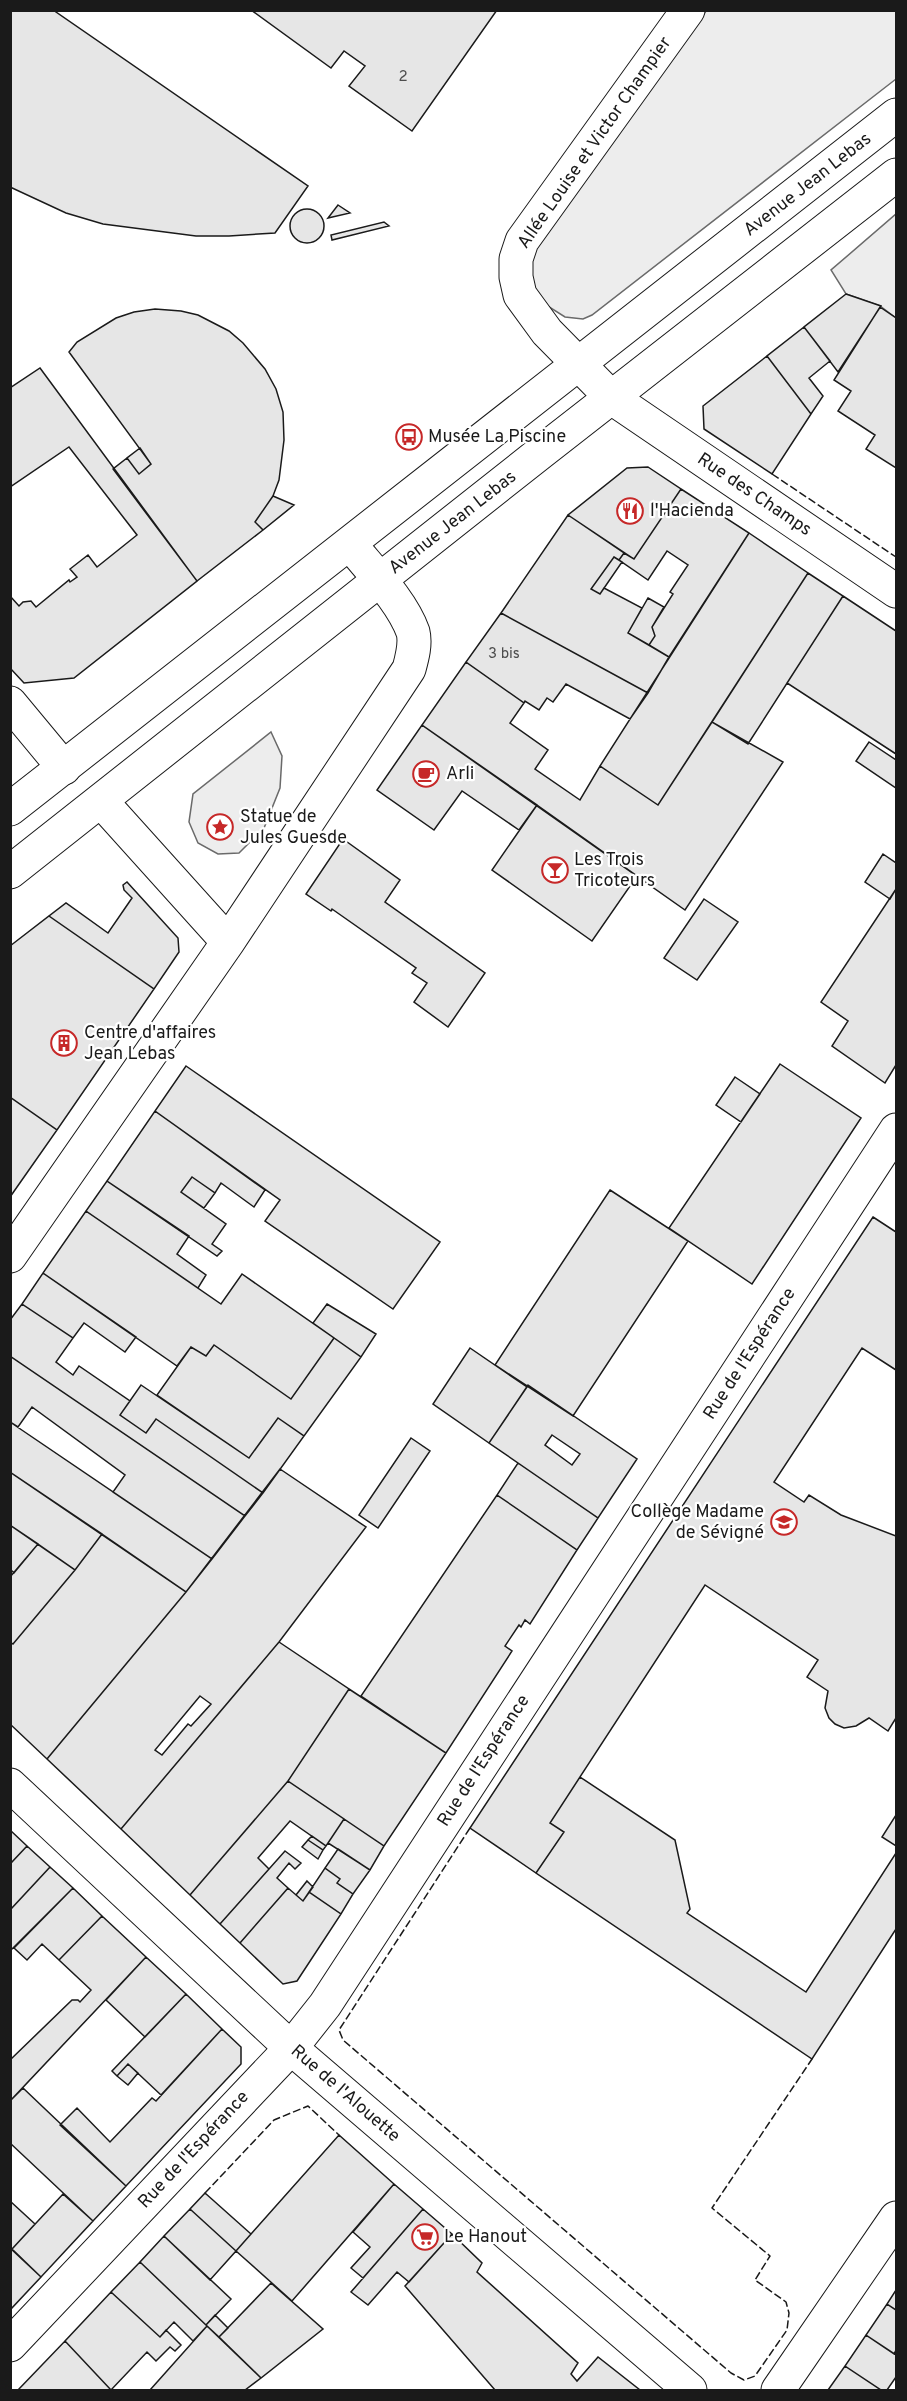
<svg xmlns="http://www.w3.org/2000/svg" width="907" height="2401" font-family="Overpass,sans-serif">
<rect width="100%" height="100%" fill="#fff"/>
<path fill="#ededed" stroke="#6a6a6a" stroke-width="1.5" d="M706,11H896V79L592,315L583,319L565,317L546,305L531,283L532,254Z
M896,214V318L880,306L846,294L831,270Z
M271,732L282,756L280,788L264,828L239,853L218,854L198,843L189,822L193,794Z"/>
<path fill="#e6e6e6" stroke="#1a1a1a" stroke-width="1.5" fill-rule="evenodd" d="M10,10H53L308,186L275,233L229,236H196L103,224L66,213L10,187Z
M251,10H497L412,131L349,86L365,66L344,51L331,68Z
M338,205L350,213L328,218Z
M290 226a17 17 0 1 1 34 0a17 17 0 1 1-34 0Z
M384,222L389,226L332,240L331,235Z
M846,294L881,306L838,372L804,327Z
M880,307L896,318V468L866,449L875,435L838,411L851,391L834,380Z
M155,309L181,311L198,315L229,331L243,343L265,369L276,389L283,412L284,440L279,480L273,496L255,522L263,530L197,581L113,469L127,458L139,474L151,464L69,352L77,342L116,318L134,312Z
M804,327L830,361L809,378L823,396L811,414L767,356Z
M767,356L811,414L772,474L704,429L703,406Z
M40,368L197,581L74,678L24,683L10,668V596L19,606L23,602L31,601L36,607L69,580L70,582L77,577L70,569L88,555L97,567L137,535L69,447L10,487V388Z
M140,448L151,464L139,474L127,458Z
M648,467L681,489L634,559L568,515L627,468Z
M681,489L749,533L669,657L649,645L655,636L652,627L673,594L670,592L688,565L667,551L648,580L619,560L624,553L634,559Z
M273,496L294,505L263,530L255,522Z
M568,515L624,553L619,560L614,557L591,589L600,594L604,588L642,608L628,633L669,657L648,693L501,613Z
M749,533L808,573L658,805L600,766Z
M614,557L622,562L600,594L591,589Z
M808,573L843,596L748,744L712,722Z
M843,596L896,631V754L787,683Z
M648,598L664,607L652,627L655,636L649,645L628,633Z
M501,613L648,693L630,719L566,684L553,702L547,698L539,710L525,701L524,703L466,662Z
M466,662L524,703L510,723L548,750L535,769L580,800L600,766L658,805L712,722L783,762L685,910L422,725Z
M422,725L537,805L519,830L462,791L434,830L377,790Z
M869,742L896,760V788L856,761Z
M537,805L637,876L592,941L492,870Z
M343,839L400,880L385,902L485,973L448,1027L414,1002L427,983L412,973L416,968L332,909L331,911L306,894Z
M883,854L896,863V889L890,899L865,882Z
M127,882L178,938L179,952L154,989L49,916L66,903L108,933L132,898L124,890L123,885Z
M896,889V1065L885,1083L832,1046L848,1021L821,1002Z
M704,899L738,922L697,980L664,958Z
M49,916L154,989L57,1130L10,1097V946Z
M780,1064L861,1118L752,1284L669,1228Z
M186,1066L440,1242L393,1309L265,1221L280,1200L155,1111Z
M735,1077L760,1094L741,1122L716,1105Z
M10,1097L57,1130L10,1197Z
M155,1111L265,1190L254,1207L221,1183L215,1193L192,1177L181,1192L226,1224L212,1244L222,1251L217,1256L107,1181Z
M192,1177L215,1193L204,1208L181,1192Z
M107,1181L189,1236L177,1254L206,1275L198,1288L86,1211Z
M610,1190L688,1241L573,1416L495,1365Z
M86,1211L221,1304L242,1274L334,1338L291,1399L214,1345L206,1356L191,1347L177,1366L43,1273Z
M873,1217L896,1232V1370L862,1348L774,1482L804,1502L809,1495L841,1515L896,1536V1718L888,1731L869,1718L856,1726L844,1728L835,1724L829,1718L825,1708L828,1691L807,1677L818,1660L705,1585L550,1823L564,1832L536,1873L470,1828Z
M43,1273L136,1337L125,1352L84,1323L73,1338L22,1304Z
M22,1304L73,1338L56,1362L73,1375L79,1366L130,1401L120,1415L146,1433L156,1419L263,1493L245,1516L10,1356V1320Z
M327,1304L376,1334L361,1357L313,1323Z
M334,1338L361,1357L304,1436L278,1418L249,1458L157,1395L191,1347L206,1356L214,1345L291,1399Z
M470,1348L527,1387L489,1443L433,1404Z
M10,1356L245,1516L212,1559L113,1492L125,1475L32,1407L18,1427L10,1422Z
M141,1385L249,1458L278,1418L304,1436L263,1493L156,1419L146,1433L120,1415Z
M528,1385L637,1459L598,1518L489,1443ZM552,1435L580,1454L572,1465L545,1445Z
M10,1422L212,1559L186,1592L10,1472Z
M411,1438L430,1451L378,1528L359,1515Z
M518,1463L598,1518L577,1550L497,1495Z
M280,1469L366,1527L279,1642L121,1829L47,1759L186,1592ZM200,1696L211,1704L191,1726L188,1724L162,1755L155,1750Z
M10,1472L102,1534L75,1570L10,1525Z
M497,1495L577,1550L530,1624L525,1620L521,1627L519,1625L505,1646L512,1651L446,1753L361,1696Z
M10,1525L38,1544L14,1573L10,1569Z
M102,1534L186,1592L47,1759L10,1724V1642L13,1644L75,1570Z
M38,1544L75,1570L13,1644L10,1642V1577Z
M279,1642L349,1689L288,1781L190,1895L121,1829Z
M349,1689L446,1753L384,1846L288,1781Z
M580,1777L675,1840L690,1909L687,1913L806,1992L896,1853V1929L812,2059L536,1873L564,1832L550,1823Z
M288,1781L344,1819L326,1846L290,1821L258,1858L269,1869L220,1924L190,1895Z
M896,1815V1846L882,1837Z
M344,1819L384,1846L370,1870L328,1843Z
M10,1830L27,1846L10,1864Z
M312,1836L326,1846L323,1850L308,1840Z
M308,1840L323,1850L318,1859L302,1847Z
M27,1846L50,1867L10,1910V1864Z
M338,1849L370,1870L353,1894L337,1883L340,1879L325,1868Z
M285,1851L301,1863L295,1869L289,1863L277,1878L288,1888L240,1943L220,1924Z
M50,1867L73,1888L10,1951V1910Z
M325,1868L340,1879L337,1883L353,1894L341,1914L309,1892Z
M307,1881L313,1887L303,1901L296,1895Z
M73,1888L102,1916L59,1960L42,1944L27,1960L14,1948Z
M288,1888L303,1901L309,1892L341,1914L297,1981L283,1984L240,1943Z
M102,1916L146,1957L10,2101V2060L72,2000H78L80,2002L91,1990L59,1960Z
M146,1957L186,1994L145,2037L106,2000Z
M186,1994L222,2029L161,2095L128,2064L117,2076L112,2071Z
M222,2029L241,2047V2064L126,2186L60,2125L77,2108L110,2142L152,2098L156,2101Z
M128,2064L138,2073L128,2085L117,2076Z
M23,2088L126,2186L93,2221L10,2143V2101Z
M339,2135L394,2184L292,2301L236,2251Z
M394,2184L423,2209L363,2278L351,2268L370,2247L353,2232Z
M205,2193L251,2234L236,2251L190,2209Z
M63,2194L93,2221L41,2277L12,2249Z
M10,2201L35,2224L12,2249L10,2248Z
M190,2209L236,2251L210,2280L164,2236Z
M423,2209L452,2234L409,2282L397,2272L368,2305L351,2292Z
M452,2234L482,2263L477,2272L578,2363L571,2374L577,2381L598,2357L640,2390H495L405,2286Z
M164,2236L231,2299L206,2325L140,2262Z
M10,2248L41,2277L10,2310Z
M140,2262L207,2326L193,2341L174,2322L160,2337L111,2292Z
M271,2283L323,2329L261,2378L219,2337Z
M896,2290V2310L887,2304Z
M111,2292L160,2337L166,2330L181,2345L175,2351L170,2347L156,2361L147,2352L111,2390L65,2341Z
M887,2304L896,2310V2350L894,2354L866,2335Z
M215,2315L228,2328L219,2337L206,2325Z
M207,2326L261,2378L245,2390H150Z
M866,2335L896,2355V2377L887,2390H881L845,2366Z
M65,2341L111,2390H18Z
M845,2366L881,2390H828Z"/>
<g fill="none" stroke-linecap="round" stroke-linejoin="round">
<g stroke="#1a1a1a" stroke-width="35">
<path id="minor" d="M688,10L522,241L516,259V277L520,295L547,332L612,398L896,591
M10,703L64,768
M101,801L228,942
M10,1256L228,942L409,669C412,658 416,644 413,632C402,601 370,569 350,544
M10,2345L291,2048L325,2005L896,1130
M778,2390L896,2218"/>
</g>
<g stroke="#1a1a1a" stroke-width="35">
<path id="tertiary" d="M10,1785L291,2048L690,2390"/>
</g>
<g stroke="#1a1a1a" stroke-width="35">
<path id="secondary" d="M10,809L896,115
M10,872L540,453L896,175"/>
</g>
<use href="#minor" stroke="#fff" stroke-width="33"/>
<use href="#tertiary" stroke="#fff" stroke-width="33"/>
<use href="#secondary" stroke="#fff" stroke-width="33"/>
<path stroke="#1a1a1a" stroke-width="1.5" stroke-dasharray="8 3" stroke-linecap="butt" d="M772,474L896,557
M470,1828L339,2030L343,2040L731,2373L744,2380L755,2376L787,2330L789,2313L786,2302L755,2280L770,2256L712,2208L812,2059
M205,2193L274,2120L308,2106L339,2135"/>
</g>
<defs>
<g id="bus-ring" transform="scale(1.35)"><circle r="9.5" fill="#fff" stroke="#c62828" stroke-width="1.5"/><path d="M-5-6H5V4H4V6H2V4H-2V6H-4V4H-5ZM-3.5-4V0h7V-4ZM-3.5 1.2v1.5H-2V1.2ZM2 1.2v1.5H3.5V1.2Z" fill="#c62828"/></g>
<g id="restaurant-ring" transform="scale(1.35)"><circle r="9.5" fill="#fff" stroke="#c62828" stroke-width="1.5"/><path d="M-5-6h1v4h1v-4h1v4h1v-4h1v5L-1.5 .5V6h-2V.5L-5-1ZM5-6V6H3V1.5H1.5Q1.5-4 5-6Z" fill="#c62828"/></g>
<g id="cafe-ring" transform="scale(1.35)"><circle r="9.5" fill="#fff" stroke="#c62828" stroke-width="1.5"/><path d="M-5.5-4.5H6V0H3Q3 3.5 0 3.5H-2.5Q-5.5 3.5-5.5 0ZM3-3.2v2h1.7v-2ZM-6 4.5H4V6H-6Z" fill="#c62828"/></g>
<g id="sight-ring" transform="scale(1.35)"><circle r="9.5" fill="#fff" stroke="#c62828" stroke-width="1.5"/><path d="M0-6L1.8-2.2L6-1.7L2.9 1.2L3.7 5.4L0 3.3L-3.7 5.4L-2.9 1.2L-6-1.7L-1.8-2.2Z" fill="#c62828"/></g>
<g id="bar-ring" transform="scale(1.35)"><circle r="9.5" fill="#fff" stroke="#c62828" stroke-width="1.5"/><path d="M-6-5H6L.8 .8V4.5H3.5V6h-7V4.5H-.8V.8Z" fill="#c62828"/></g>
<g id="building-ring" transform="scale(1.35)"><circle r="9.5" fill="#fff" stroke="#c62828" stroke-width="1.5"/><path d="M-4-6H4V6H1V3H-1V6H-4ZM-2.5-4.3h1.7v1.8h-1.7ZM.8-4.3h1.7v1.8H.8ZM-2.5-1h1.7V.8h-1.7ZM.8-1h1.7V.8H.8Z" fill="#c62828"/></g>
<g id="school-ring" transform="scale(1.35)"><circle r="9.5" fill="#fff" stroke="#c62828" stroke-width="1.5"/><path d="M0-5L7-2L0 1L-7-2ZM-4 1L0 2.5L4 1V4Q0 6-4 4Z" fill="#c62828"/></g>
<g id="supermarket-ring" transform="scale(1.35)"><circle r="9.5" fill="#fff" stroke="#c62828" stroke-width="1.5"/><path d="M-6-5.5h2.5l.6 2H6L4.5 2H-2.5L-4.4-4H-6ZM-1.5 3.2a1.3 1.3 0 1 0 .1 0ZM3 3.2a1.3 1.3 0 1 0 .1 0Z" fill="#c62828"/></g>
</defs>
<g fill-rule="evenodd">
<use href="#bus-ring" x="409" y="437"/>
<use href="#restaurant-ring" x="630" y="511"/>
<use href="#cafe-ring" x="426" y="774"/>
<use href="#sight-ring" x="220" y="827"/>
<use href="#bar-ring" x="555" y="870"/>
<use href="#building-ring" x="64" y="1043"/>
<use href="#school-ring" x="784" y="1522"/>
<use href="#supermarket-ring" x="425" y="2237"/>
</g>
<g text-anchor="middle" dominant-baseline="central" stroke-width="4.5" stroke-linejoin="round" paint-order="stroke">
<g font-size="15" fill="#4d4d4d">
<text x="403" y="77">2</text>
<text x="504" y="654">3 bis</text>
</g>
<g font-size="18" fill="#1a1a1a" stroke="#fff">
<text transform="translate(595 143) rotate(-55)">Allée Louise et Victor Champier</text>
<text transform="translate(808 185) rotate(-38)">Avenue Jean Lebas</text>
<text transform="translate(754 495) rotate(34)">Rue des Champs</text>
<text transform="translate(453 523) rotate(-38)">Avenue Jean Lebas</text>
<text transform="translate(750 1354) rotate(-57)">Rue de l'Espérance</text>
<text transform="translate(484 1761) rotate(-57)">Rue de l'Espérance</text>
<text transform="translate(345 2094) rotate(41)">Rue de l'Alouette</text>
<text transform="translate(194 2150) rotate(-47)">Rue de l'Espérance</text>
</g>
<g font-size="18" fill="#1a1a1a" stroke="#fff" text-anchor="start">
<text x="428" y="437">Musée La Piscine</text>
<text x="650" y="511">l'Hacienda</text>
<text x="446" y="774">Arli</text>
<text x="240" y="817">Statue de<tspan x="240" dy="21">Jules Guesde</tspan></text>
<text x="574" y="860">Les Trois<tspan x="574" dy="21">Tricoteurs</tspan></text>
<text x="84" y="1033">Centre d'affaires<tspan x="84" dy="21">Jean Lebas</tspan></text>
<text x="764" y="1512" text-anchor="end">Collège Madame<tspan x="764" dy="21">de Sévigné</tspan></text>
<text x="444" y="2237">Le Hanout</text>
</g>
</g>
<rect width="907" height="2401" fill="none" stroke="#1a1a1a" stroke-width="24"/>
</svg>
